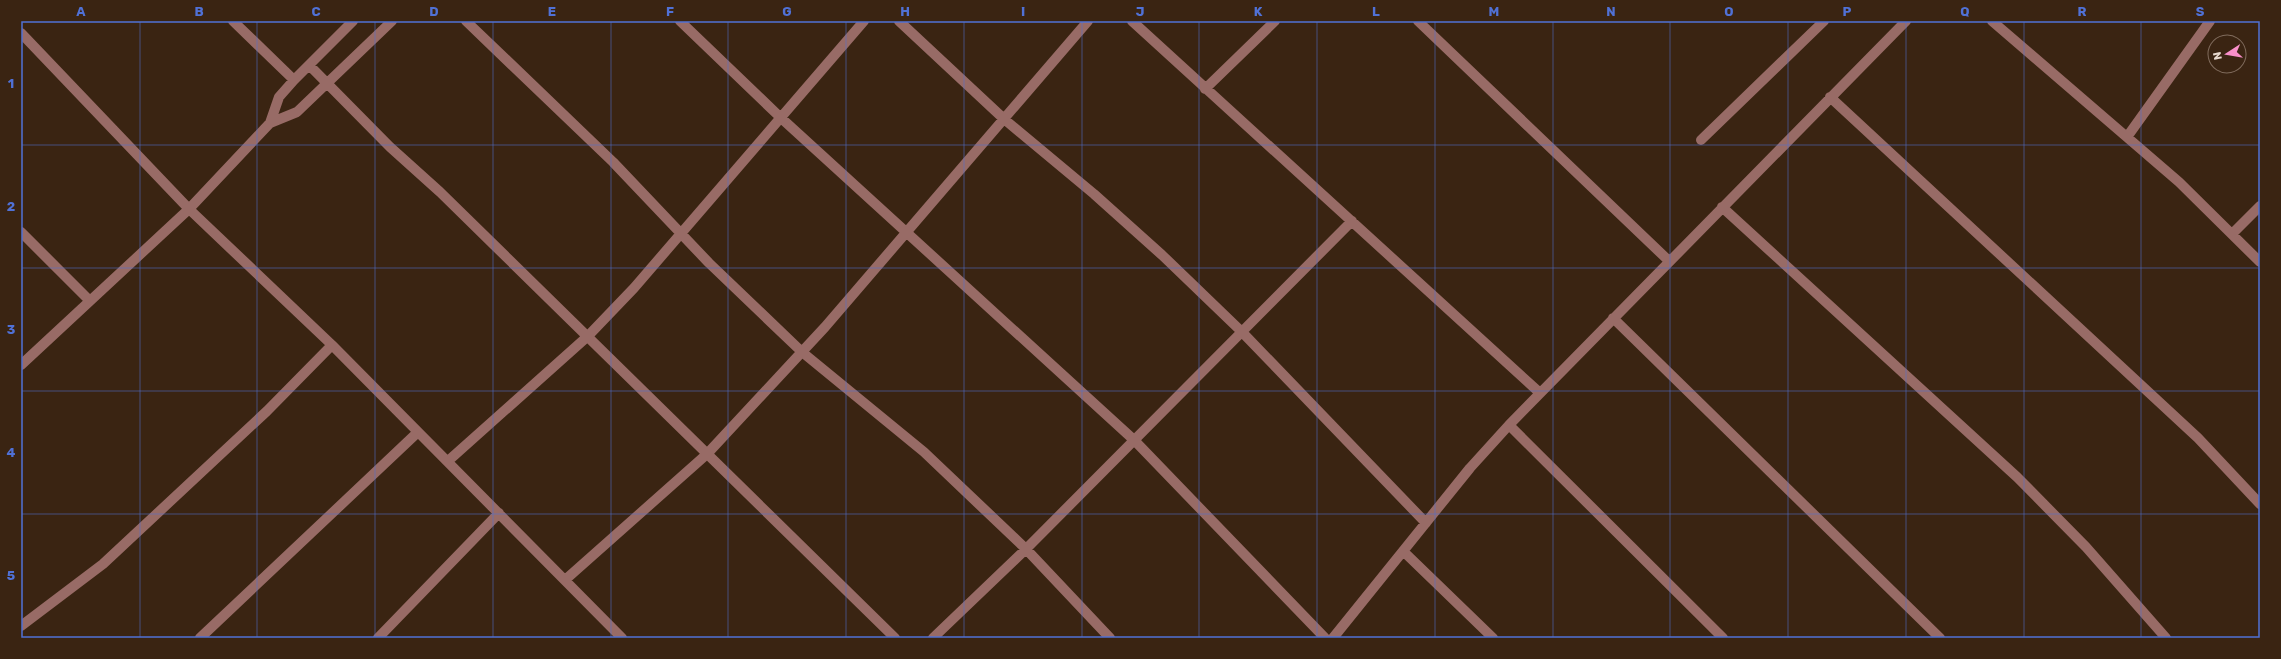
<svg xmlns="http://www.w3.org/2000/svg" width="2281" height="659" font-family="Rubik,sans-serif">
<rect width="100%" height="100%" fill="#3a2412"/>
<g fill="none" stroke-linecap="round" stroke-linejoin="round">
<path stroke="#986b66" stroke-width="10" d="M233,21L294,80
M466,21L613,162L709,263L802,352L924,452L1026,549L1110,638
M680,21L780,117L1134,440L1325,638
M899,21L1004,119L1094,194L1162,255L1242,332L1426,523
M1132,21L1540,393
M1418,21L1669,261
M1992,21L2179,182L2260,262
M21,33L189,209L332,345L622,638
M309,65L390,147L440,192L895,638
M1205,89L1275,21
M1830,97L2198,438L2260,504
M270,123L297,112L392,21
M2127,137L2210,21
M1701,140L1824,21
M1722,207L2017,477L2086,547L2166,638
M21,232L90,301
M2232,234L2260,206
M1613,318L1940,638
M21,365L189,209L270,123L279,97L294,80L353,21
M1509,425L1723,638
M448,461L588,336L634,288L864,21
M1403,551L1493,638
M565,580L707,454L825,327L1088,21
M21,626L103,564L267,411L332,345
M200,638L418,432
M378,638L499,513
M933,638L1026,549L1352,221
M1333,638L1470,468L1509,425L1906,21"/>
</g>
<path fill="none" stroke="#5071d6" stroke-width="1" stroke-opacity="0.55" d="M140,21V638M257,21V638M375,21V638M493,21V638M611,21V638M728,21V638M846,21V638M964,21V638M1082,21V638M1199,21V638M1317,21V638M1435,21V638M1553,21V638M1670,21V638M1788,21V638M1906,21V638M2024,21V638M2141,21V638M21,145H2260M21,268H2260M21,391H2260M21,514H2260"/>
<rect width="2281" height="659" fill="none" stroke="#3a2412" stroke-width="44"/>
<g transform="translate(2227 54) rotate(258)"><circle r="19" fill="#3a2412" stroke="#806c5d"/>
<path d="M0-3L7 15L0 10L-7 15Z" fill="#f98fc9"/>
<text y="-6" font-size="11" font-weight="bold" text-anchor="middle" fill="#e8d9ce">N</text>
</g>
<rect x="22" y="22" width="2237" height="615" fill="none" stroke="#5071d6" stroke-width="1.5"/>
<g font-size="13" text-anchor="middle" font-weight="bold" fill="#5071d6">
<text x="81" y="16">A</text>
<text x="199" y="16">B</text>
<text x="316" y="16">C</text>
<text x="434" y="16">D</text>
<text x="552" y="16">E</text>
<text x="670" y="16">F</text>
<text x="787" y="16">G</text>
<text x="905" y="16">H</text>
<text x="1023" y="16">I</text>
<text x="1140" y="16">J</text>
<text x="1258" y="16">K</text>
<text x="1376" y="16">L</text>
<text x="1494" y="16">M</text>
<text x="1611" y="16">N</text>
<text x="1729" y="16">O</text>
<text x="1847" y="16">P</text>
<text x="1965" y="16">Q</text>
<text x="2082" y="16">R</text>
<text x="2200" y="16">S</text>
<text x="11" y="88">1</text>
<text x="11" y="211">2</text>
<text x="11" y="334">3</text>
<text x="11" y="457">4</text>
<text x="11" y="580">5</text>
</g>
</svg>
